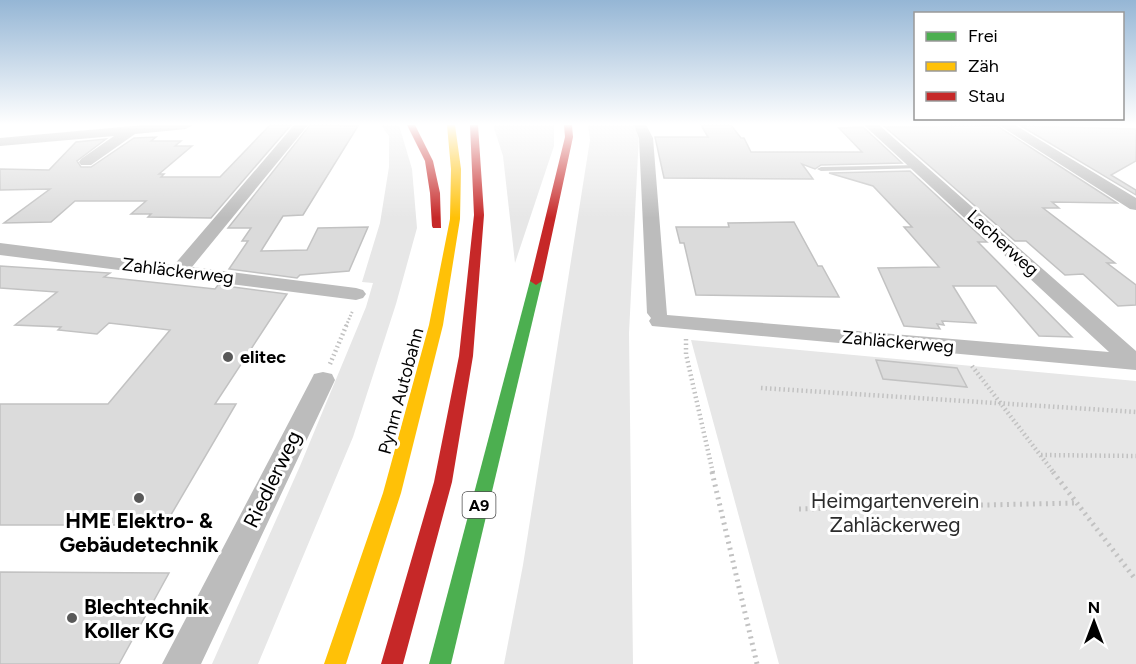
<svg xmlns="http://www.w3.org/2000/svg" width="1136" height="664" font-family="Figtree,sans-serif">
<rect width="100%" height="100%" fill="#fff"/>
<path fill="#e7e7e7" d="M381,125H399L412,169L417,228L396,304L353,437L258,664H212L300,466L366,307L373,283L362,282L380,223L389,167V136Z
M493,125H554V146L515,263L503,156Z
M588,125H635L639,134L629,333L633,664H504L523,565L590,140Z
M691,340L1136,381V664H779Z"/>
<path fill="#dbdbdb" stroke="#c2c2c2" stroke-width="1.5" d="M270,125H291L211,218L148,217L151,214H131L146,201H75L51,222L4,223L50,189L0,190V169L49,170L76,142L106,139L77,161L81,167H91L134,138L156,137L151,141H181L175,146H192L159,174H164L161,177H220Z
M310,125L358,126L303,215L283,216L261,251L307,250L318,228L368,227L349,271L300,275L297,278L229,269L248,241H242L251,228H228Z
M701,125H731L741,138H744L751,152H862L839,128L863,127L902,163L821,165L815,169L802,164L813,179L664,178L655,137H708Z
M997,126L1117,203L1052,202L1059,208H1043L1115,263H1107L1136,285V305L1118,306L1083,274L1065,275L1026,241H1015L885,127Z
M1021,126L1136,129V161L1111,175L1136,190V195Z
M910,171L987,242H978L1072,337L1039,336L996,286H953L976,323L942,321L944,325L937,324L940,329L904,326L878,268L939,267L904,227H912L873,186L829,173Z
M794,222L818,266H822L839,297L696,295L684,243H680L676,227H729L728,223Z
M0,266L110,273L104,277L215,289L218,285L287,294L215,404H236L165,525H0V404H108L170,330L109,323L97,334L58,330L61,327L15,325L57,292L0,288Z
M876,360L957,368L967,387L883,379Z
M0,572L169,573L119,664H0Z"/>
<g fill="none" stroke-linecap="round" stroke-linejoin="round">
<path stroke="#c2c2c2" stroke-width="3" stroke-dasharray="1.5 2" stroke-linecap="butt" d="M346,326L353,310"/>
<path stroke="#c2c2c2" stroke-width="4.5" stroke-dasharray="1.5 3" stroke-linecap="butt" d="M686,339V354L713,473
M330,364L347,324
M972,366L1054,473
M761,388L1136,412
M1041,455L1136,456"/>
<path stroke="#c2c2c2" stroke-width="5" stroke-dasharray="2 4.5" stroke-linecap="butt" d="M712,472L757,664
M1053,472L1136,580
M799,509L1077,503"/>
<path fill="#bcbcbc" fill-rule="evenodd" d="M919,165L923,167L921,168L821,171L817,169L821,167Z"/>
<path fill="#bcbcbc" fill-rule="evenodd" d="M144,125H193L186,129L135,134L91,165H81L79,162L81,159L114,136L0,146V138Z
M294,125H308L192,267L356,288L363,290L366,294L363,298L356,300L0,255V243L174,265Z
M634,125H646L653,138L667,315L1109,352L864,125H879L1136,351V370L652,326L649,321L651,318L647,313L639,138Z
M999,125H1015L1136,198V210L1130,209Z
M323,372L332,374L335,380L201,664H162L311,380L314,374Z"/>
<path fill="#4caf50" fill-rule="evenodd" d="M536,277L542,281L451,664H429L530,281Z"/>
<path fill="#ffc107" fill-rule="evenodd" d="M447,125H455L461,169L460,219L443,325L401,493L346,664H324L383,493L429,325L450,219L451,169Z"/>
<path fill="#c62828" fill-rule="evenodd" d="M407,125H415L433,161L440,193L441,228H433L432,226L430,193L425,161Z
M470,125H478L484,215L473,356L452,482L403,664H381L434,482L459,356L474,215Z
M564,125H572L573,137L542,281L536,285L530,281L565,137Z"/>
</g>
<linearGradient id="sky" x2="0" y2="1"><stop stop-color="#95b6d5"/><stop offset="0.57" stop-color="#fff"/><stop offset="1" stop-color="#fff" stop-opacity="0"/></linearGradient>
<rect width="1136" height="218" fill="url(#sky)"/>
<g fill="#595959" stroke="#fff" stroke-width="2">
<circle cx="228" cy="357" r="6"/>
<circle cx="139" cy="498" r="6"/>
<circle cx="72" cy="618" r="6"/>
</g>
<g text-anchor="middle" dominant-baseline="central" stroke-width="6" stroke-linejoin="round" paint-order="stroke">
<rect fill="#fff" stroke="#4c4c4c" stroke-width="1.5" x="462.5" y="492" width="33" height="26" rx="4.5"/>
<g font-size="16" font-weight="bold" fill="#000">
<text x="479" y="505">A9</text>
</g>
<g font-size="18" fill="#000" stroke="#fff">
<text transform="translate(1003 243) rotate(42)">Lacherweg</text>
<text transform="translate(178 271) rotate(7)">Zahläckerweg</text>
<text transform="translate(898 342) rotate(5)">Zahläckerweg</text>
<text transform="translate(401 391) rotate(-75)">Pyhrn Autobahn</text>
</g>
<g font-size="18" font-weight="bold" fill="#000" stroke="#fff" text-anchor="start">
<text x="240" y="357">elitec</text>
</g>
<g font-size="21" fill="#000" stroke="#fff">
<text transform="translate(272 479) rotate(-64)">Riedlerweg</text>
</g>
<g font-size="21" fill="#2b2b2b" stroke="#fff">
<text x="895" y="500">Heimgartenverein<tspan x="895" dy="24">Zahläckerweg</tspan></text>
</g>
<g font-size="21" font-weight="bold" fill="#000" stroke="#fff">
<text x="139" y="520">HME Elektro- &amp;<tspan x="139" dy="24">Gebäudetechnik</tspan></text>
<text x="84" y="606" text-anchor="start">Blechtechnik<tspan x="84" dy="24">Koller KG</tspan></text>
</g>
</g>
<rect x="914" y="12" width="210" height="108" fill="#ffffff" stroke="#999999" stroke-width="1.5"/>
<rect x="926" y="32" width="30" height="9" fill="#4caf50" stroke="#999999" stroke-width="1.5"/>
<text x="968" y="42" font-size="18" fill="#000000">Frei</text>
<rect x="926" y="62" width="30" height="9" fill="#ffc107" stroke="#999999" stroke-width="1.5"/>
<text x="968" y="72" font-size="18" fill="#000000">Zäh</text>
<rect x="926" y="92" width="30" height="9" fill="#c62828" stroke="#999999" stroke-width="1.5"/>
<text x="968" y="102" font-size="18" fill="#000000">Stau</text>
<g transform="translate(1094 622)" stroke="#ffffff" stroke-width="4.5" paint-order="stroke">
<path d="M0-4.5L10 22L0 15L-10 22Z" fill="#000000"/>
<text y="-9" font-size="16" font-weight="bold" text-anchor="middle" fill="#000000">N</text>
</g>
</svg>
